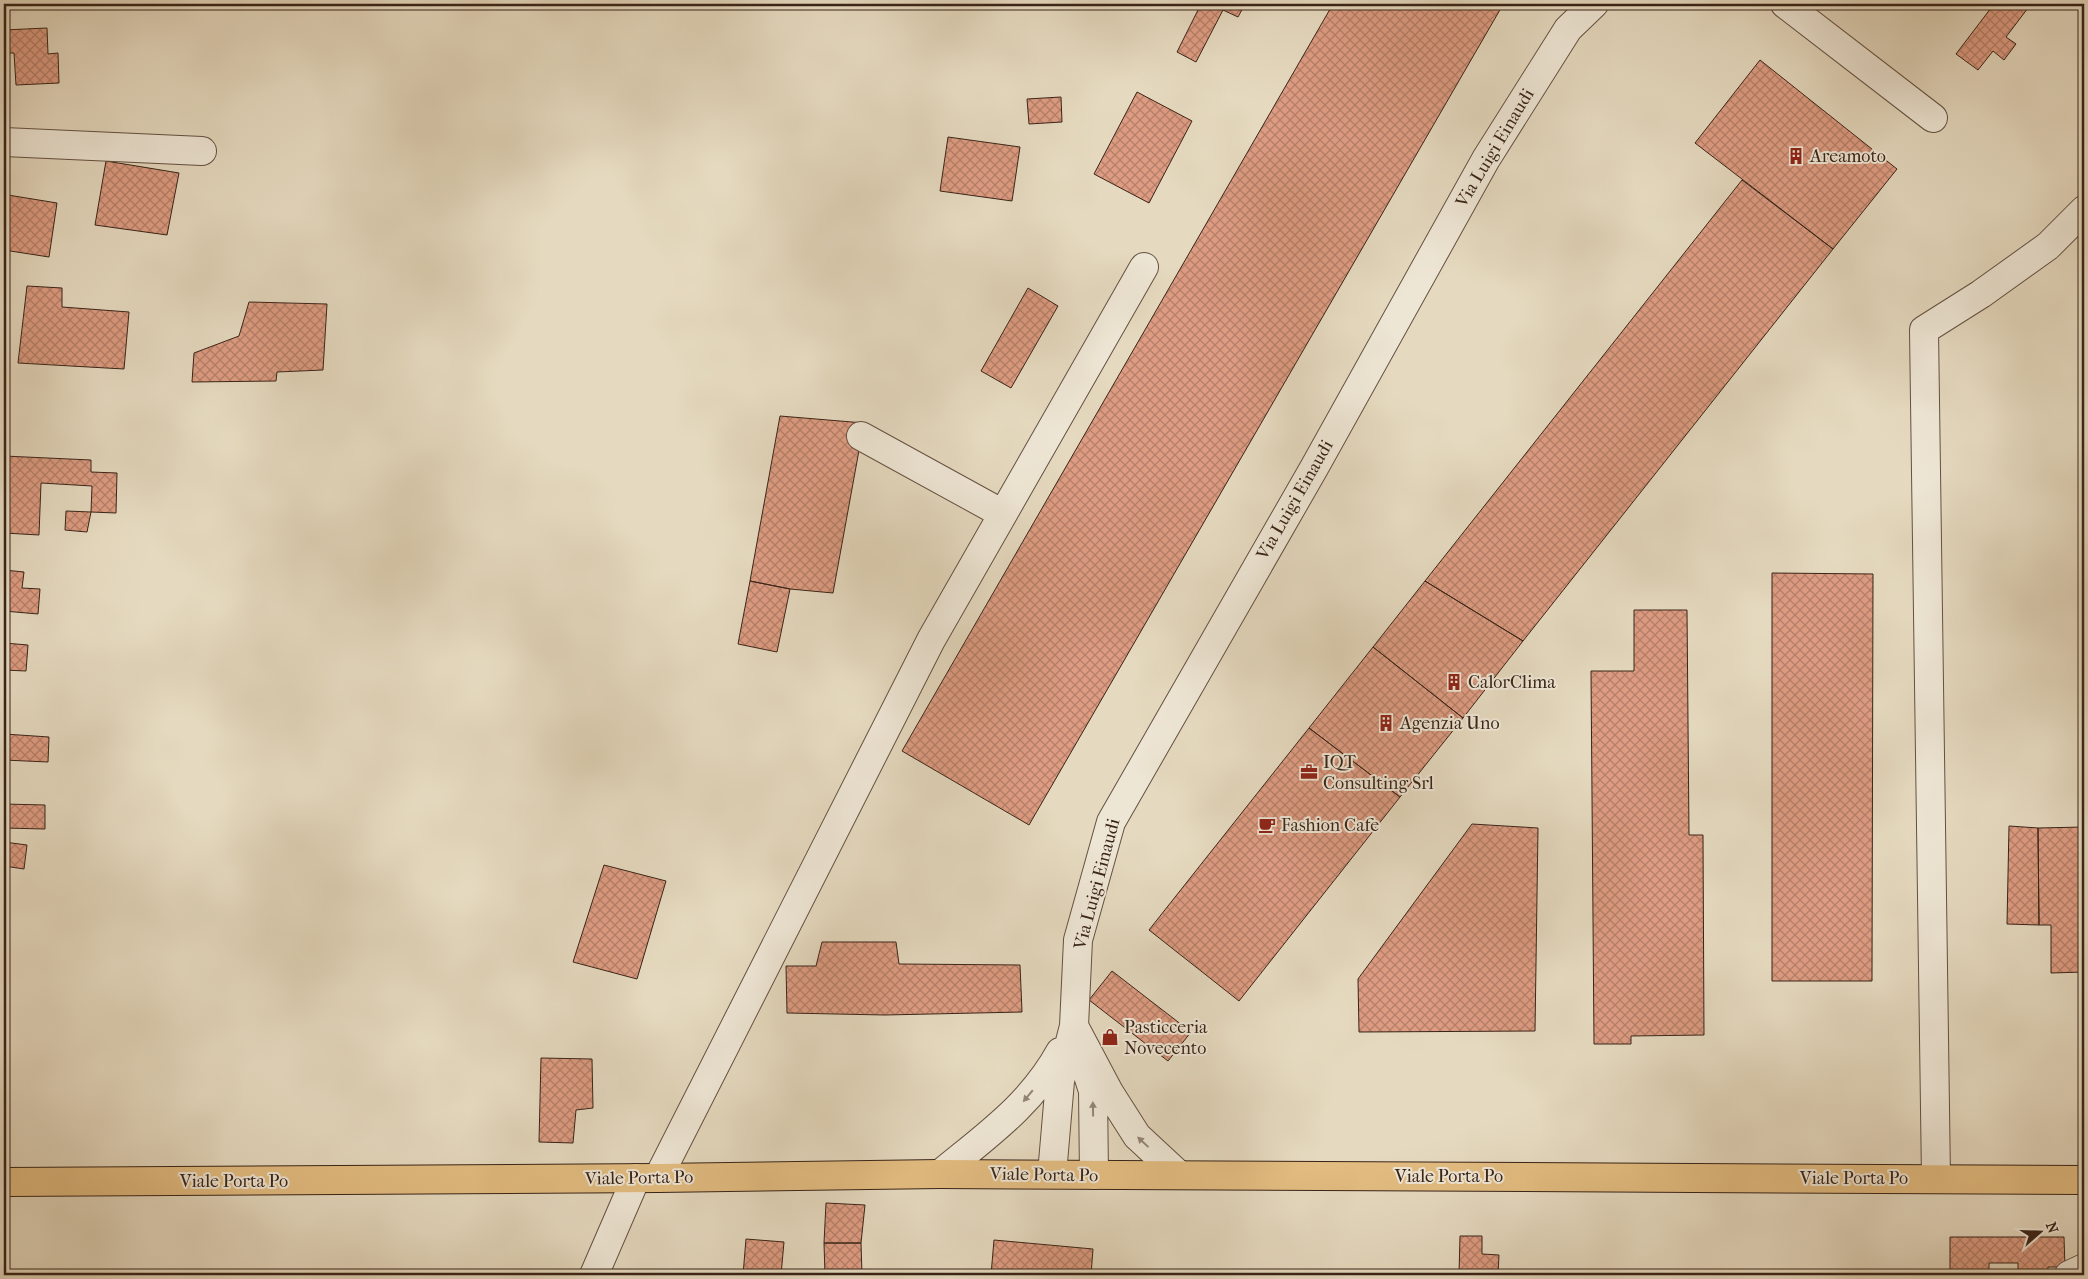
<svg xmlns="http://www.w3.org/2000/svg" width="2088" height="1279" font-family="'IM FELL French Canon',serif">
<defs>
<pattern id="building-cross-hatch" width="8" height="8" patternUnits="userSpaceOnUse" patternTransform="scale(1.25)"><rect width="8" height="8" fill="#de9c82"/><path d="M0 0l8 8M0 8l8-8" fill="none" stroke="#b57f69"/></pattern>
</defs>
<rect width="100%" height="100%" fill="#e5d9bf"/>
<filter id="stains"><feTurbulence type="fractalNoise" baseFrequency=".004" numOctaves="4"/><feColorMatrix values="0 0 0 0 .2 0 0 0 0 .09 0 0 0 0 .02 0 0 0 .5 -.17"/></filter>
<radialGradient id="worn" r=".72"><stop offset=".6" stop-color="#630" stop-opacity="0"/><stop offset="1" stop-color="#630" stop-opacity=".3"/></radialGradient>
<path fill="url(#building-cross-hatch)" stroke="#392418" d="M1201,4H1245L1238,17L1223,10L1196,62L1177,52Z
M1333,4H1494L1501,8L1029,825L902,751Z
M1994,4H2031L2006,37L2016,44L2004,60L1993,51L1978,70L1956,54Z
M47,28L48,54L58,53L59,83L16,85L14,53H5L4,30Z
M1760,60L1897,169L1833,249L1695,143Z
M1137,92L1192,121L1149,203L1094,174Z
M1061,97L1062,122L1029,124L1027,99Z
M948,137L1020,147L1012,201L940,191Z
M106,161L179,173L167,235L95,225Z
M1742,180L1833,249L1523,641L1425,581Z
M8,195L57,203L49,257L4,250V228Z
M27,286L62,288V307L129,312L124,369L18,363Z
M1028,288L1058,306L1011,388L981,371Z
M249,302L327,304L323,370L277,372L276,381L192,382L194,353L239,336Z
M780,416L864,423L833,593L790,589L750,581Z
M4,456L91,460V472L117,473L116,513L91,512L92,486L41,483L39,535L4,533Z
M66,511L91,512L87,532L65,530Z
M4,570L24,572L22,588L40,589L38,614L4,611Z
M1772,573L1873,574L1872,981H1772Z
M750,581L790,589L777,652L738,644Z
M1425,581L1523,641L1463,718L1373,647Z
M1634,610H1687L1689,835H1703L1704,1035L1631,1036V1044H1594L1591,671H1634Z
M4,643L28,645L26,671L4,670Z
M1373,647L1463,718L1400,797L1309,728Z
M1309,728L1400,797L1239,1001L1149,930Z
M4,734L49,737L48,762L4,760Z
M4,804L45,805V829L4,828Z
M1472,824L1538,828L1535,1031L1359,1032L1358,979Z
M2009,826L2038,828L2039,925L2007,924Z
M2084,827V972L2051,973V925H2039L2038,828Z
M4,842L27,845L24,869L4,866Z
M604,865L666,881L637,979L573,962Z
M822,942H896L899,964L1020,965L1022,1012L885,1015L787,1013L786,966H816Z
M1112,971L1191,1032L1168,1061L1089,1000Z
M541,1058L592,1059L593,1108L576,1110L573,1143L539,1142Z
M826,1203L865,1205L861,1243H824Z
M1460,1236H1482V1254L1499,1255L1498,1275H1459Z
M1950,1237H2064L2065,1267H2048V1275H2018V1263H1989V1275H1950Z
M746,1239L784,1242L781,1275H743Z
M994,1240L1093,1249L1091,1275H991Z
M824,1243H861L862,1275H825Z"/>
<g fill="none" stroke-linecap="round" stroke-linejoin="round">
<g stroke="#645142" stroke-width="30">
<path id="minor" d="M1785,4L1933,118
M4,142L202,151
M861,436L1003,514
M1074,1026L1109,1092L1137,1136L1179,1175
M1085,1066L1093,1091L1094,1175
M940,1174C986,1136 1031,1105 1060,1052
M1052,1174L1060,1081L1074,1026L1078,940L1111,822L1314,468L1486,159L1568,29L1594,4
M658,1178L931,640L1144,267
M1936,1179L1924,330L1981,294L2048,246L2084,210
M594,1275L636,1178
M2069,1275L2084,1268"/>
</g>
<g stroke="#392418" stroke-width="30">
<path id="major" d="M4,1182L658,1178L940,1174L2084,1180"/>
</g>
<use href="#minor" stroke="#eee6d5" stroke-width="28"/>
<use href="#major" stroke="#e2bc80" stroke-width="28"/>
</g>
<defs><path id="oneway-solid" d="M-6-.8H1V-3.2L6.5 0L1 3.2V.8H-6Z" transform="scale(1.25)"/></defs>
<g fill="#948576">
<use href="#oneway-solid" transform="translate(1028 1096) rotate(130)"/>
<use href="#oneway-solid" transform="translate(1093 1109) rotate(-91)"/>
<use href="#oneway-solid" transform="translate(1143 1142) rotate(-137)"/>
</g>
<defs>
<g id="building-bare" transform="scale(1.35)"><path d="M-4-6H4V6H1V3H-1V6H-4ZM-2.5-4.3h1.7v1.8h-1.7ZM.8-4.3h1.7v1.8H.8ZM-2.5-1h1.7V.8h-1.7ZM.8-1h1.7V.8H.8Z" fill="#8f2418" stroke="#eee6d5" stroke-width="2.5" paint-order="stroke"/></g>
<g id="office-bare" transform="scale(1.35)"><path d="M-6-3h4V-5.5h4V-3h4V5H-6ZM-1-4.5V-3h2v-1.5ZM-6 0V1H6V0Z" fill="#8f2418" stroke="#eee6d5" stroke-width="2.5" paint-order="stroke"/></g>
<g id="cafe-bare" transform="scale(1.35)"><path d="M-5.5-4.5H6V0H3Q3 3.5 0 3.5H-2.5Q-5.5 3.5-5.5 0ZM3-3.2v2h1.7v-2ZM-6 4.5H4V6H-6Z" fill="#8f2418" stroke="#eee6d5" stroke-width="2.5" paint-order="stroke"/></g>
<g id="shop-bare" transform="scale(1.35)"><path d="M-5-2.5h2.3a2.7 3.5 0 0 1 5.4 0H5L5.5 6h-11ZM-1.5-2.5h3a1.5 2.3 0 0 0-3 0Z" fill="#8f2418" stroke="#eee6d5" stroke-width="2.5" paint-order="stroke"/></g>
</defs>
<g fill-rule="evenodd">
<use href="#building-bare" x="1796" y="156"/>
<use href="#building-bare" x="1454" y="682"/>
<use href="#building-bare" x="1386" y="723"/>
<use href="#office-bare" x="1309" y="772"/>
<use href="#cafe-bare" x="1267" y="825"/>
<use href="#shop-bare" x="1110" y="1037"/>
</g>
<g text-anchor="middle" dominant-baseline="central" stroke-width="4" stroke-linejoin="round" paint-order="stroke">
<g font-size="18" fill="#392418" stroke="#eee6d5">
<text transform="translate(1495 148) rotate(-59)">Via Luigi Einaudi</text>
<text transform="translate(1295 500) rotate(-60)">Via Luigi Einaudi</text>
<text transform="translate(1097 884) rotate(-75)">Via Luigi Einaudi</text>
<text transform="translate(1044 1175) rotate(1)">Viale Porta Po</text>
<text x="1449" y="1176">Viale Porta Po</text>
<text transform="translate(639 1178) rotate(-1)">Viale Porta Po</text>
<text x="1854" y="1178">Viale Porta Po</text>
<text x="234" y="1181">Viale Porta Po</text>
</g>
<g font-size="18" fill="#392418" stroke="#eee6d5" text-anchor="start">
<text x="1810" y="156">Areamoto</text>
<text x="1468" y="682">CalorClima</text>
<text x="1400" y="723">Agenzia Uno</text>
<text x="1323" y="762">IQT<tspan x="1323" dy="21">Consulting Srl</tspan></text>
<text x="1281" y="825">Fashion Cafe</text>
<text x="1124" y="1027">Pasticceria<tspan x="1124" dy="21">Novecento</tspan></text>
</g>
</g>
<rect width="2088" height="1279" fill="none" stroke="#e5d9bf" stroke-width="20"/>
<rect x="5" y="5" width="2078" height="1269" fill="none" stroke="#392418" stroke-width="2.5"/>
<rect x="10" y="10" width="2068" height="1259" fill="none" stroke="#392418"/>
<g transform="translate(2040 1232) rotate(70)" stroke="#eee6d5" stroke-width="4" paint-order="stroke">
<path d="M0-4L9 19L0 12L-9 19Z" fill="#392418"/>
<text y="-8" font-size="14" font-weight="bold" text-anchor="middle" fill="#392418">N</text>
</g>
<rect width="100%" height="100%" filter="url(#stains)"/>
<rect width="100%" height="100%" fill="url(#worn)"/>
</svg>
